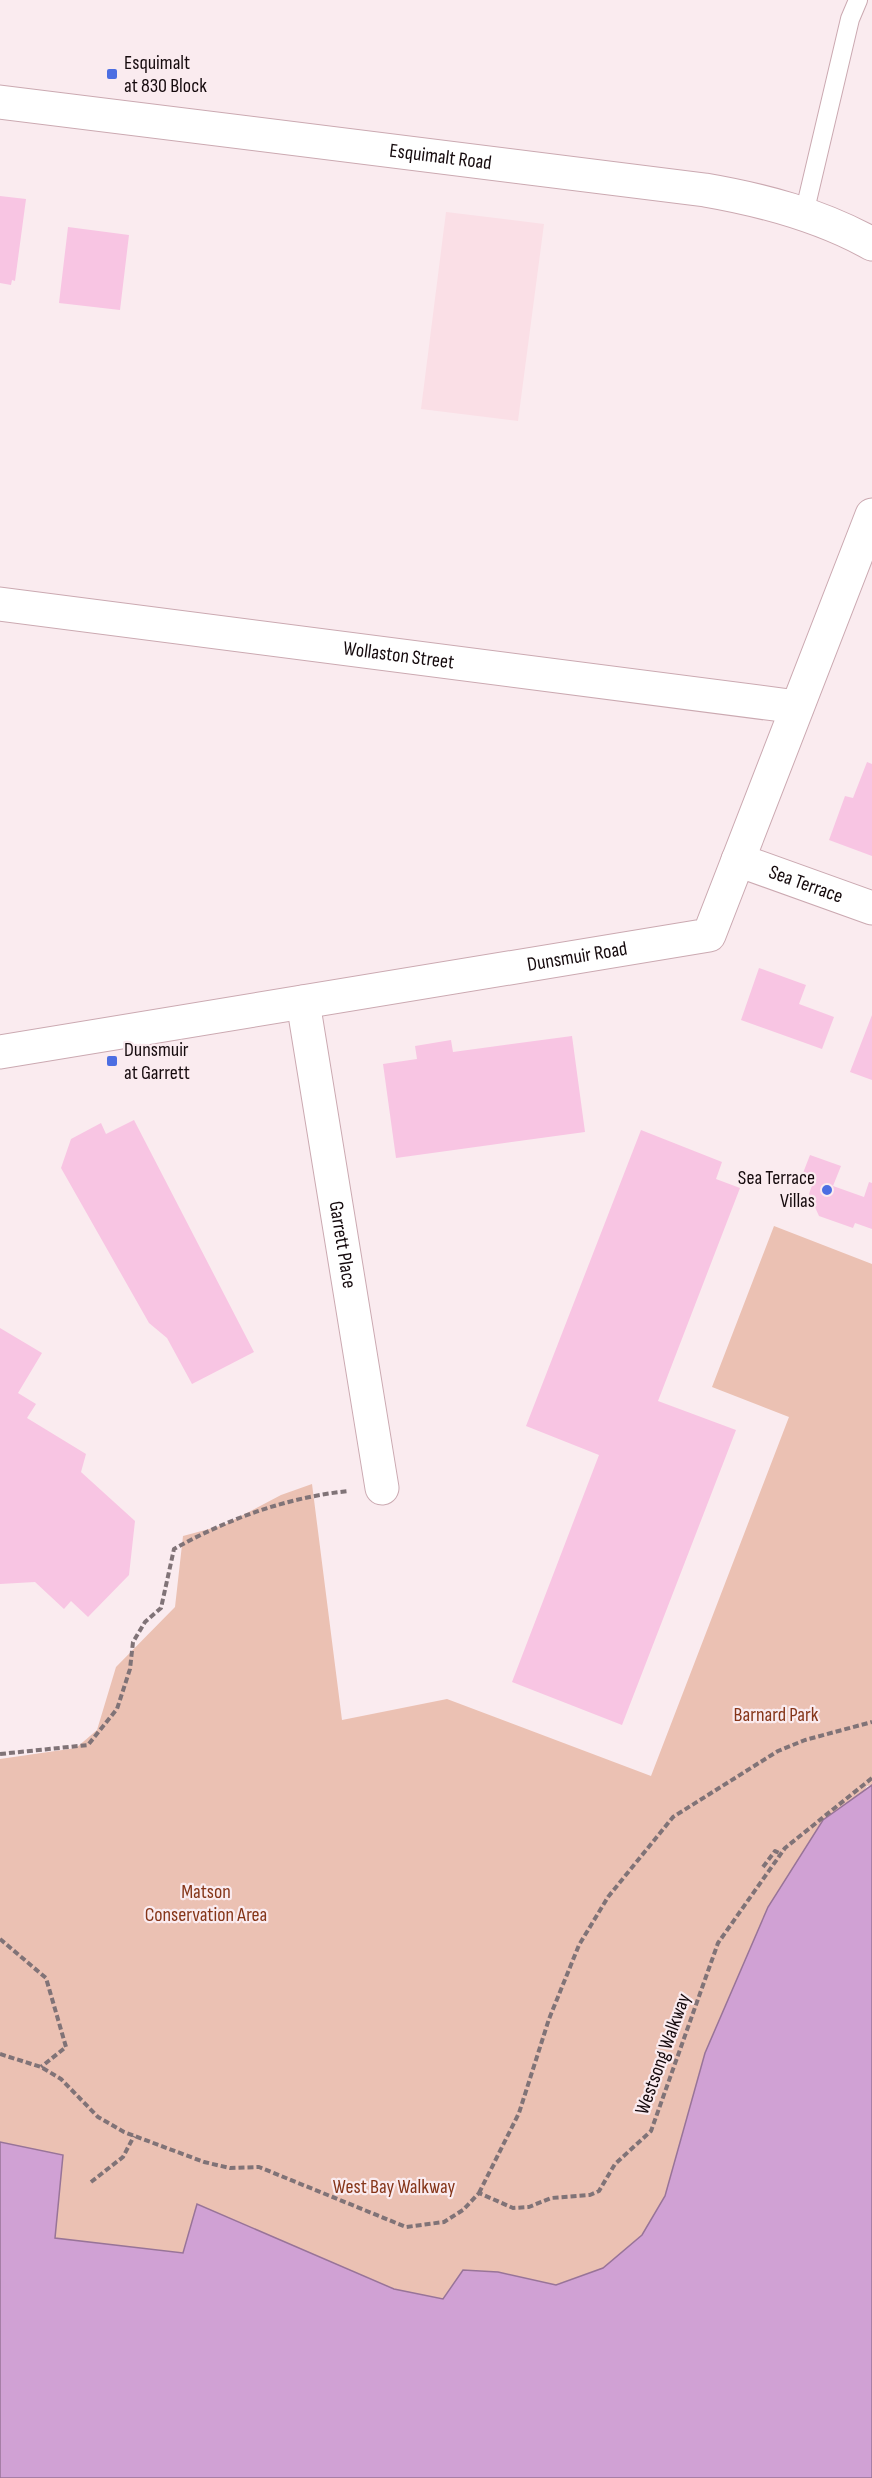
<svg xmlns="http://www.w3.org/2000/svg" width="872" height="2478" font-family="'Sofia Sans Condensed',sans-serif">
<rect width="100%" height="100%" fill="#faebef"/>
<path fill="#fadfe6" d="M446,212L544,224L518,421L421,409Z"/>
<path fill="#ebc1b3" d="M774,1226L872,1264V1785L867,1786L705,2053L665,2196L642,2235L603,2268L556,2285L498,2272L463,2270L443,2299L394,2289L197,2205L183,2253L54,2238L62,2155L0,2142V1759L76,1748L97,1730L116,1667L175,1607L183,1536L224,1525L281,1495L312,1484L342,1720L447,1699L651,1776L789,1417L712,1387Z"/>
<path fill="#d0a1d4" stroke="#987498" stroke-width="1.5" d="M872,1785V2478H0V2142L63,2155L55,2238L183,2253L197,2204L394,2289L443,2299L463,2270L498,2272L556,2285L603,2268L642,2235L665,2196L705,2053L768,1907L823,1820Z"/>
<path fill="#f8c5e3" d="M0,196L26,199L15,281L12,280L11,285L0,283Z
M68,227L129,235L120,310L59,303Z
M867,762L872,764V856L829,840L845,796L853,798Z
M759,968L806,985L799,1004L834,1017L822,1049L741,1020Z
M872,1015V1080L850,1072Z
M572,1036L585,1132L396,1158L383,1064L417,1059L415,1046L451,1040L453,1052Z
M134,1120L254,1352L192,1384L167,1338L149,1323L61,1168L71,1139L101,1123L106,1134Z
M641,1130L722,1162L716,1179L740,1188L658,1401L736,1430L622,1725L512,1682L599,1455L526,1426Z
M810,1155L841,1166L833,1186L864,1197L869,1182L872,1183V1229L855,1223L853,1228L819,1216L809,1194L815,1177L803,1173Z
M0,1328L42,1353L18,1393L36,1404L27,1418L86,1454L81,1472L135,1521L129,1575L88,1617L71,1601L64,1609L35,1582L0,1584Z"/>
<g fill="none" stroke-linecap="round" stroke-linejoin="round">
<g stroke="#cba9b1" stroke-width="20">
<path id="service" d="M804,214L850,19L858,0"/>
</g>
<g stroke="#cba9b1" stroke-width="35">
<g id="minor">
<path id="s1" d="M0,604L797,707"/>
<path id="s2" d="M738,860L872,908"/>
<path id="s3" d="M303,1002L382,1488"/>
<path id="s4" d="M0,1052L709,935L872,515"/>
</g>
</g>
<g stroke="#cba9b1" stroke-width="35">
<g id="secondary">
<path id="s5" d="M0,102L705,190C763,200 820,215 872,244"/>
</g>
</g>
<path stroke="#807377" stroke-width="4" stroke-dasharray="6 3" stroke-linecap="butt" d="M0,1754L88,1745L117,1709L130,1669L133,1642L145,1622L161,1608L174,1549C227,1519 288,1497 349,1491
M763,1867L775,1851L781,1854
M0,1939L46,1978L66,2047L41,2067
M0,2054L41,2067L61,2079L98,2117L124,2132L204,2162L230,2168L259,2167L406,2227L444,2222L463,2210L479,2193L513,2208L529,2207L551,2198L590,2195L599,2191L615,2164L651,2131L718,1943L785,1848L872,1778
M91,2182L123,2157L134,2136
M479,2193L519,2113L549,2019L579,1945L608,1897L673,1817L778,1751L805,1740L872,1722"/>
<use href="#service" stroke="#fff" stroke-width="18"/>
<use href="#minor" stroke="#fff" stroke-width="33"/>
<use href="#secondary" stroke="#fff" stroke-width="33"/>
</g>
<g fill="#4c6ee2" stroke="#faebef" stroke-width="2">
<rect x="106" y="68" width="12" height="12" rx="3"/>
<rect x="106" y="1055" width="12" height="12" rx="3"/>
<circle cx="827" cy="1190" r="6"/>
</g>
<g text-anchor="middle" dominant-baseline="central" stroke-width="4.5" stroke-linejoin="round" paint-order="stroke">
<g font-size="20" fill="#150a0d" stroke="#faebef" text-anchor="start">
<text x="124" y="63">Esquimalt<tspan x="124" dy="23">at 830 Block</tspan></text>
<text x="124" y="1050">Dunsmuir<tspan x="124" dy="23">at Garrett</tspan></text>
<text x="815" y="1178" text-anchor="end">Sea Terrace<tspan x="815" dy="23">Villas</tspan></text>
</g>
<g font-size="20" fill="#150a0d" stroke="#faebef">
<text stroke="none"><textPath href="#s5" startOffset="444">Esquimalt Road</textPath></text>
<text stroke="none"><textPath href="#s1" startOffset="402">Wollaston Street</textPath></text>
<text stroke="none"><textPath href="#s2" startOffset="72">Sea Terrace</textPath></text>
<text stroke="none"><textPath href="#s4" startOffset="585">Dunsmuir Road</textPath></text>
<text stroke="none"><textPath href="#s3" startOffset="246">Garrett Place</textPath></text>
<text transform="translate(663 2054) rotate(-70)">Westsong Walkway</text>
</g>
<g font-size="20" fill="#853519" stroke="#faebef">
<text x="776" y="1715">Barnard Park</text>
<text x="206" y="1892">Matson<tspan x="206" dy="23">Conservation Area</tspan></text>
<text x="394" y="2187">West Bay Walkway</text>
</g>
</g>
</svg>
